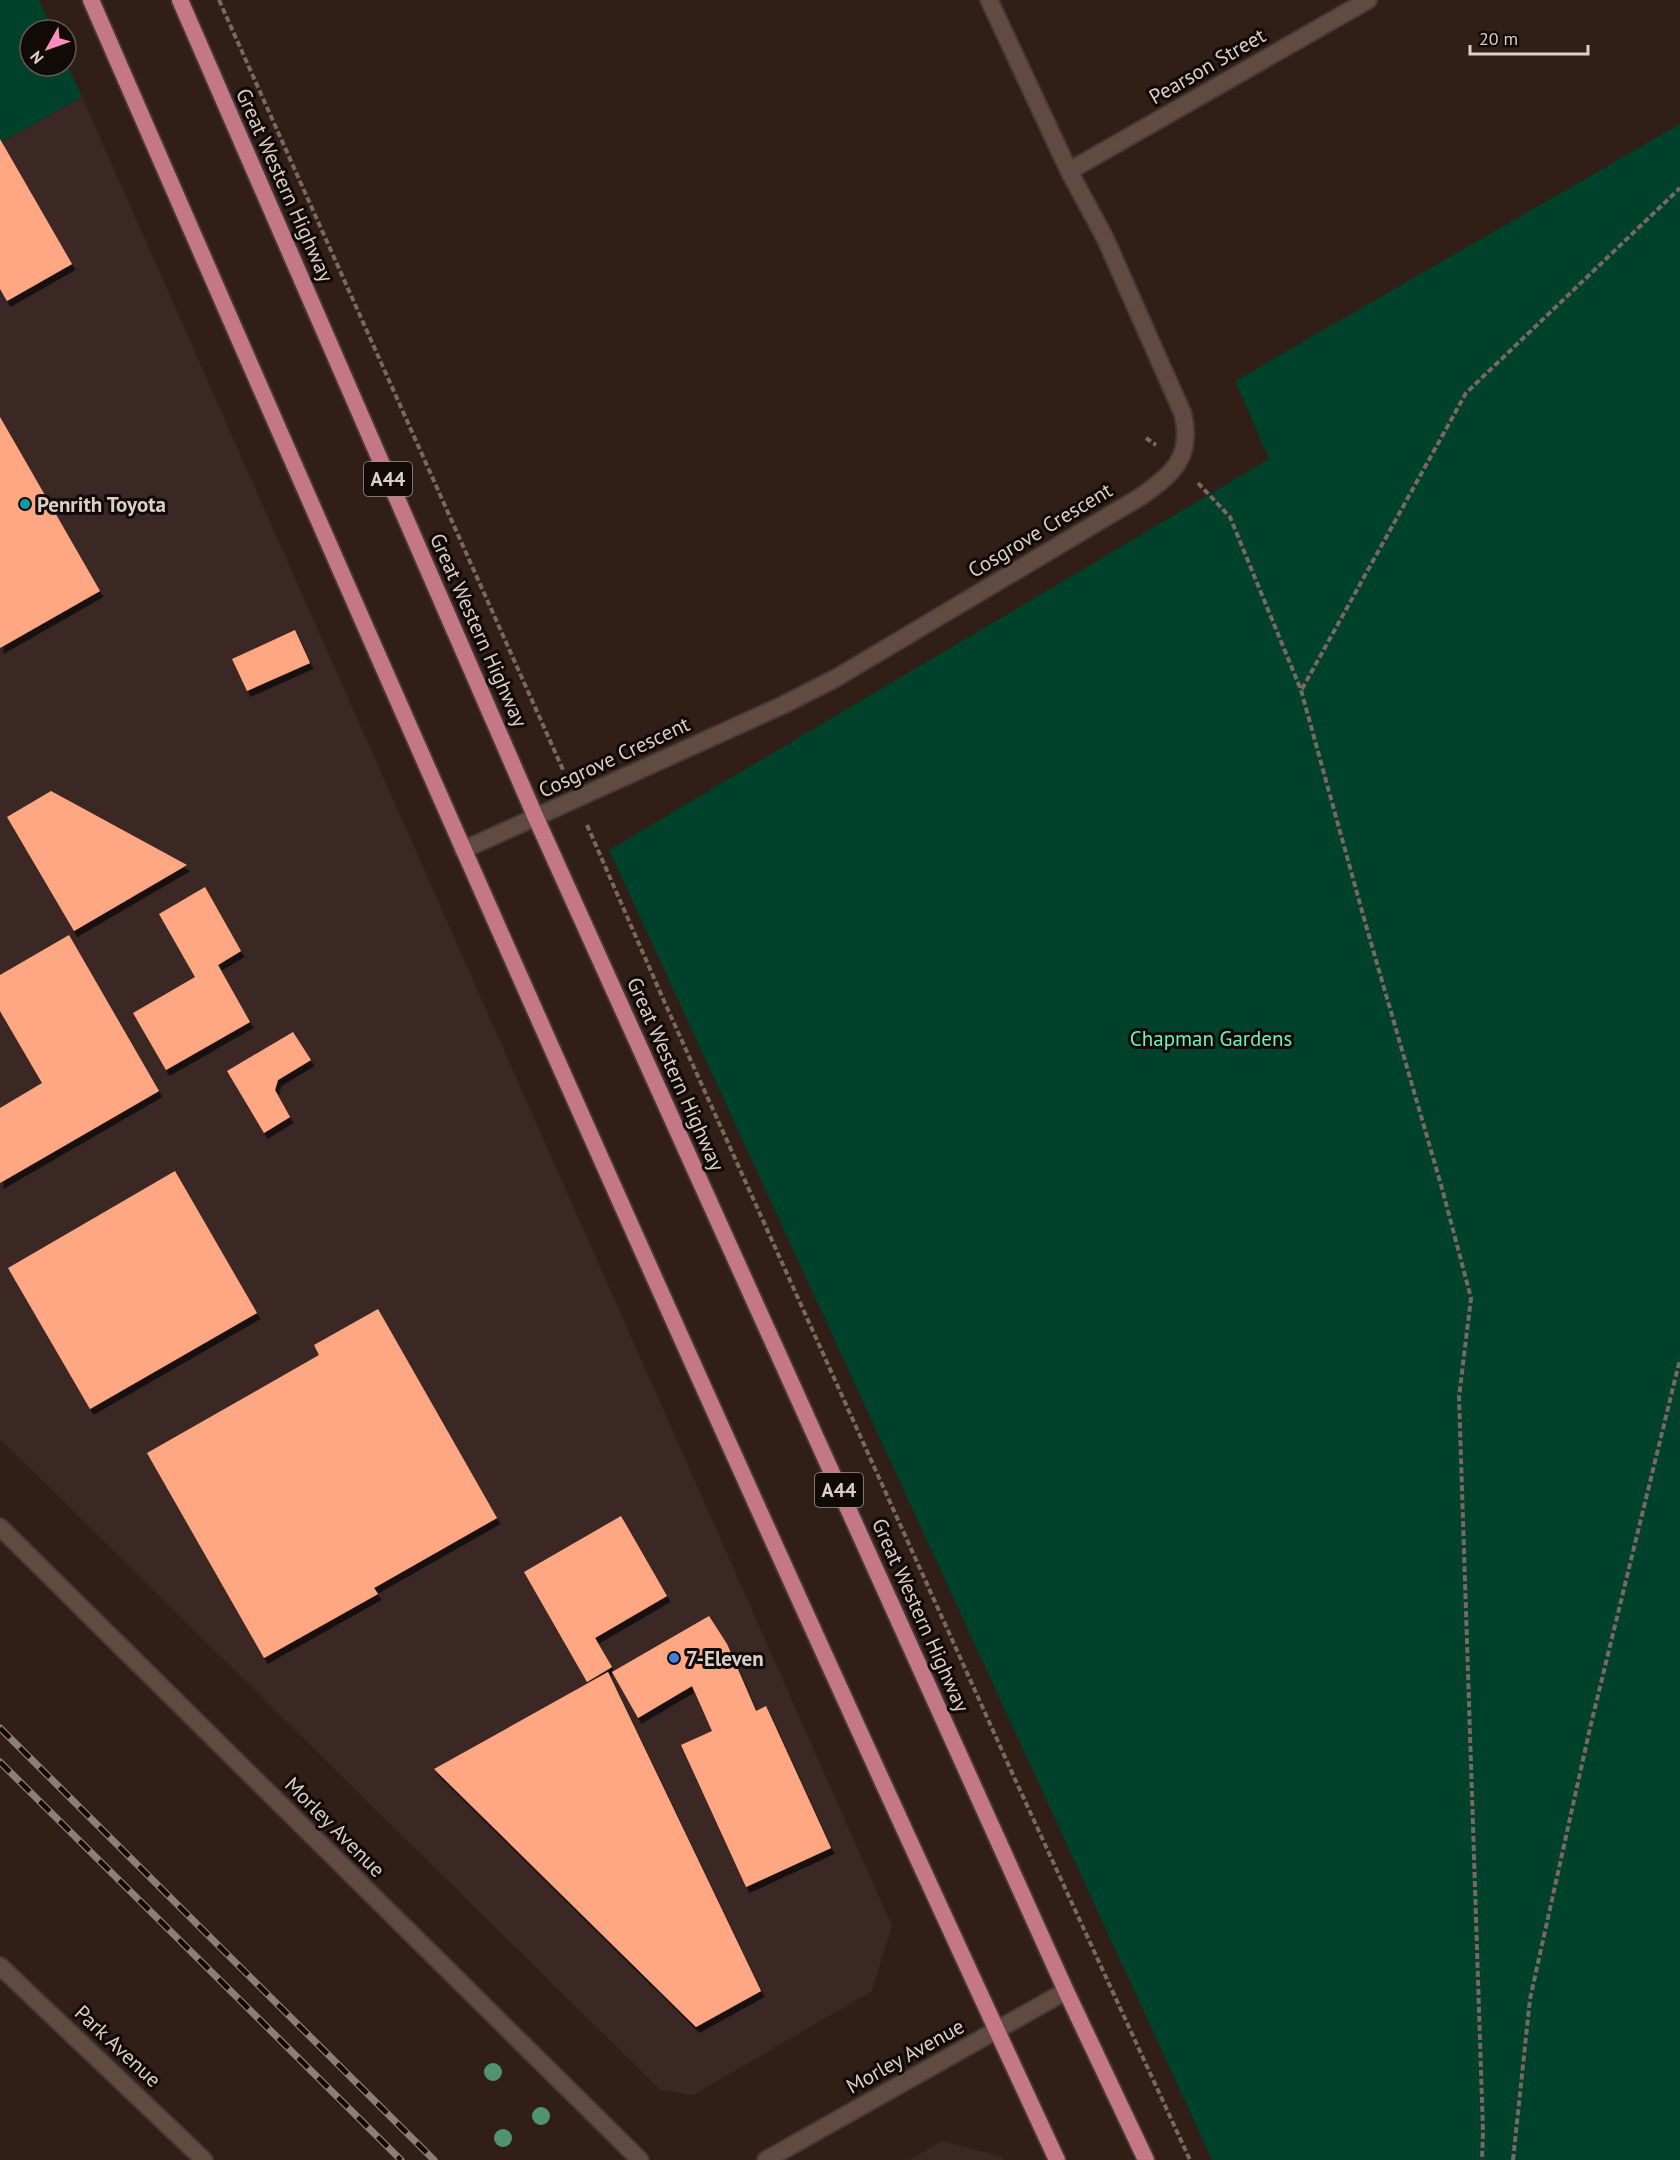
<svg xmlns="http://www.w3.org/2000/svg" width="1680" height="2160" font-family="'PT Sans',sans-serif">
<defs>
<filter id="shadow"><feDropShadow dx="3.5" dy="6" stdDeviation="0" flood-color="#0009"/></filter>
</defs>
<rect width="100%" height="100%" fill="#301e17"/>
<path fill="#3b2824" d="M82,97L892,1926L872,1991L693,2095L660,2090L0,1439V143Z
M942,2141L1002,2157L1003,2160H909Z"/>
<path fill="#00412b" d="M0,0H39L53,30H30V66H66V61L82,97L0,143Z
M1680,124V2160H1212L609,850L1269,459L1235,381Z"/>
<path fill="#fea782" filter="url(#shadow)" d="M0,139L72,264L7,301L0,289Z
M0,417L100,591L0,648Z
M295,630L310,663L247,691L232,659Z
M51,791L187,865L74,931L7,817Z
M205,887L241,951L218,965L250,1022L166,1070L133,1013L195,977L159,914Z
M69,935L159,1091L0,1183V1108L42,1083L0,1011V975Z
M293,1032L311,1060L278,1080L275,1090L290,1117L264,1133L227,1071Z
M175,1171L257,1313L90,1409L8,1268Z
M378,1309L497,1518L374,1588L378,1594L264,1658L147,1453L319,1355L314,1345Z
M621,1516L667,1596L595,1638L612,1667L587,1682L524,1572Z
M709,1616L727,1644L756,1711L766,1706L831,1848L746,1887L681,1745L712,1731L692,1686L638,1718L612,1672Z
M608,1672L761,1991L696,2027L434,1769Z"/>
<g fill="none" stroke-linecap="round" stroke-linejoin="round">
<g stroke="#463833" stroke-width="20">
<path id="minor" d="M1069,171L1368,0
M463,850L783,705L836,678L1140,497C1173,474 1193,457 1183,414L1105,238L1069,171L989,0
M0,1527L640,2160
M0,1966L204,2160
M766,2160L1066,1991"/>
</g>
<g stroke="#463833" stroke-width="20">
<path id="trunk" d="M91,0C406,723 724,1445 1057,2160
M180,0L536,818L1066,1991L1146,2160"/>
</g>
<path stroke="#786862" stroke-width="4" stroke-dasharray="6 3" stroke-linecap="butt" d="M219,0L564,772
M1146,438L1156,445
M1198,483L1230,517L1301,690L1365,922L1443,1192L1471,1298L1459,1397L1483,2132L1482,2160
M1302,689L1466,393L1680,188
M587,825L664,1001L1014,1777L1190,2160
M1513,2160L1530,1999L1590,1728L1680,1359"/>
<use href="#minor" stroke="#604b43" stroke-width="16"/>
<use href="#trunk" stroke="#c47787" stroke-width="16"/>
<g stroke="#8d7e78" stroke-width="7">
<path id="rail" d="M0,1728L434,2160
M0,1762L401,2160"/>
</g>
<use href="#rail" stroke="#120a07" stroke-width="4.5" stroke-dasharray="14" stroke-linecap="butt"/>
</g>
<g fill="#509371">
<circle cx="493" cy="2072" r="9"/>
<circle cx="541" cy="2116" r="9"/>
<circle cx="503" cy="2138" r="9"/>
</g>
<circle fill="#0f9aa8" stroke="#120a07" stroke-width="2" cx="25" cy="504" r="6"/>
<circle fill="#3f7fe0" stroke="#120a07" stroke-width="2" cx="674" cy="1658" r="6"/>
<g text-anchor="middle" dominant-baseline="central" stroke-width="6" stroke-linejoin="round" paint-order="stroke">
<g fill="#120a07" stroke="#9f9490" stroke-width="1.5">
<rect x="364" y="462" width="48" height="34" rx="4.5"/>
<rect x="815" y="1473" width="48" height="34" rx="4.5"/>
</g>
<g font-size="20" font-weight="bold" fill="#dccfca">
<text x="388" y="479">A44</text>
<text x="839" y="1490">A44</text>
</g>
<g font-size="21" fill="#dccfca" stroke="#120a07">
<text transform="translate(1207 66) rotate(-30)">Pearson Street</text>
<text transform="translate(285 185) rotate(66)">Great Western Highway</text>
<text transform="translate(1040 530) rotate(-31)">Cosgrove Crescent</text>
<text transform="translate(479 630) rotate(66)">Great Western Highway</text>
<text transform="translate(614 757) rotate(-25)">Cosgrove Crescent</text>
<text transform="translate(676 1074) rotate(66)">Great Western Highway</text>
<text transform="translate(921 1615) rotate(66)">Great Western Highway</text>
<text transform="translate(335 1827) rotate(45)">Morley Avenue</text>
<text transform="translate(118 2046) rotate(43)">Park Avenue</text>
<text transform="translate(905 2056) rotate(-29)">Morley Avenue</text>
</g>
<g font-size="21" font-weight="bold" fill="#dccfca" stroke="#120a07" text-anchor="start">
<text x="37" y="504">Penrith Toyota</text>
<text x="686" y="1658">7-Eleven</text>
</g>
<g font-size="21" fill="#6af3ba" stroke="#120a07">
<text x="1211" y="1038">Chapman Gardens</text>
</g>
</g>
<g transform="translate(48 48) rotate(230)"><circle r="28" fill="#120a07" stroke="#635955" stroke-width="1.5"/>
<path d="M0-4.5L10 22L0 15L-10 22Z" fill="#fe8ebd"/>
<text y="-9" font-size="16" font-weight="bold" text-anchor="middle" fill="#dccfca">N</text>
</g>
<path d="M1470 45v9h118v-9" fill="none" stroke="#dccfca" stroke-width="3"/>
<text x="1479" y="45" font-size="18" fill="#dccfca" stroke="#120a07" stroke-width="4.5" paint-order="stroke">20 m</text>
</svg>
